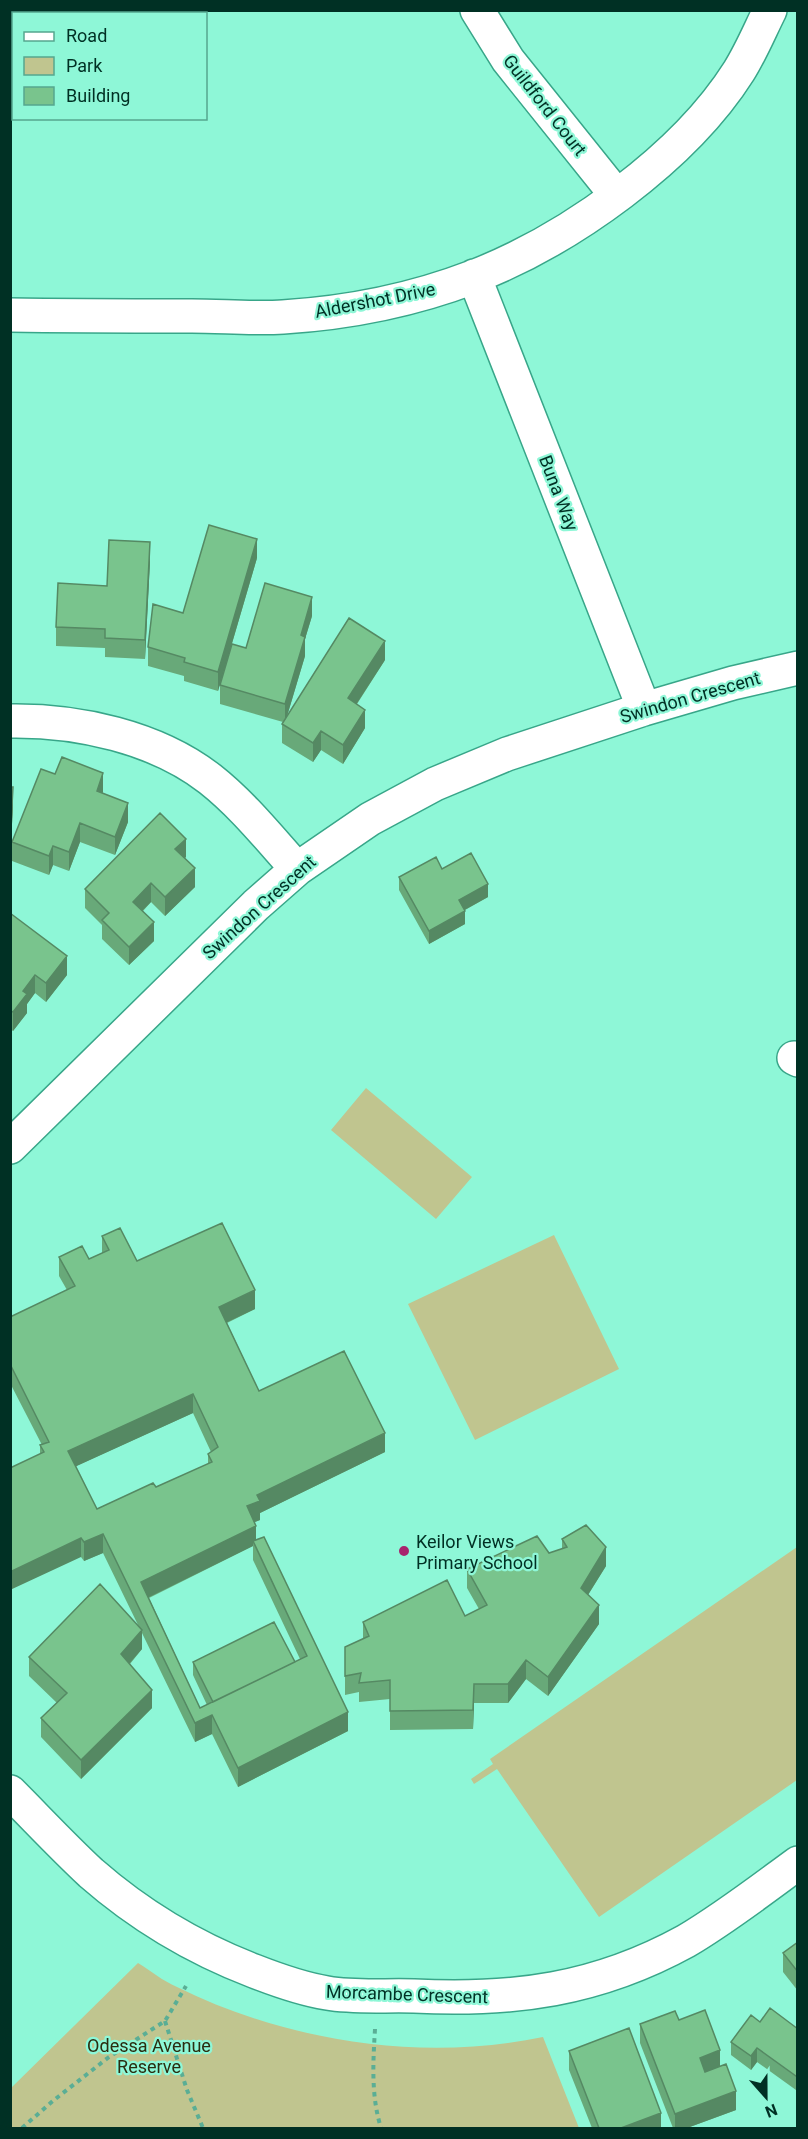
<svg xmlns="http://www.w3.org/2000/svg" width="808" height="2139" font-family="Roboto,sans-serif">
<rect width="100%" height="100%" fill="#8ef7d7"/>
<path fill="#c0c58f" d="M366,1088L472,1177L436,1219L331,1130Z
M554,1235L619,1369L475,1440L408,1304Z
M797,1547V1780L599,1917L497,1769L474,1784L471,1779L493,1764L490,1759Z
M138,1963C151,1971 163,1981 177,1987C288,2042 422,2062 543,2037L579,2128H11V2088Z"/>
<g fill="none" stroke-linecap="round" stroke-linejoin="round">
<g stroke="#38a689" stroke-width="36">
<path id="minor" d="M477,10L508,60L617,196
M474,276L644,709
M10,315C71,316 132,316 192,316C222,316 253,319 283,317C347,313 413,300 473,277C569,240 684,158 739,71C751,52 760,30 770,10
M10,721C78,720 156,737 210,779C243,805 269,838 297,869
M794,1058L798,1060
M10,1147L256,905L297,869L370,819L435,784L507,754L644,709L733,683L798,668
M10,1792C37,1819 63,1847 91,1873C139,1915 194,1948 254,1971C277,1980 302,1989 327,1993C356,1998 385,1995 414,1996C513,2001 597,1990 686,1941C725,1918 761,1890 798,1863"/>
</g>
<path stroke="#5aae95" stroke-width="4" stroke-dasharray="4.5 4.5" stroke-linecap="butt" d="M165,2021L187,2090L203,2128
M375,2029C373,2063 371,2096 381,2128
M22,2128L54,2100L109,2057L165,2021L186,1986"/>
<use href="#minor" stroke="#fff" stroke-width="33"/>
</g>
<path fill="#68a979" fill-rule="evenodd" d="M257,558L218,691L184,681V676L148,666V647L183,613Z
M150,561L145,659L105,657V648L56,646V627L107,586Z
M312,616L305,639V656L287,716L385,660L357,704L365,728L343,764L321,750L313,762L282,743V724L283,722L220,704V685L246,648Z
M10,787L13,806L11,842H10Z
M103,793L128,822L115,855L80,842L69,871L53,865L49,875L12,861V842Z
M186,857L185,858L195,887L165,916L151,902L143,911L154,941L129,965L102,939V925L85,908V889Z
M442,869L488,897L465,910V924L429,944L399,890V877Z
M10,913L67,975L46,1002L35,993L27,1004V1013L13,1031L10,1029Z
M102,1236L137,1261L255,1309L227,1323L259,1391L385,1452L260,1513V1520L255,1522L256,1540L348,1731L238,1787L212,1734L195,1742L142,1633V1649L130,1664L152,1708L81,1779L41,1737V1718L57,1703L29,1676V1657L139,1627L103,1553L84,1561L81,1557L40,1453V1445H42L10,1383V1317L67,1290L59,1276V1257L89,1259L102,1253ZM193,1413L211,1452L208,1454V1464L156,1487L97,1509L76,1466ZM253,1546V1560L300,1659L295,1662H193V1675L207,1705L200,1708L149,1598Z
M562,1539L606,1566L588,1595L599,1624L548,1696L526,1679L508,1703H474L473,1729L390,1730V1699L359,1702V1692L345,1695V1647L363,1639V1622L465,1616L479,1609L467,1588V1569L549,1553L562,1549Z
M798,1942V1991L783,1972V1953Z
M760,2022L798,2029V2087L796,2090L757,2062L751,2070L731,2055V2042Z
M640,2024L720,2066L736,2110L687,2128H673L640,2043Z
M569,2051L661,2128H592L569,2070Z"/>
<path fill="#558963" d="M257,539V558L218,691V672Z
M150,542V561L145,659V640Z
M312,597V616L305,639V656L285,723V704L301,635Z
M385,641V660L348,717V698Z
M365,710V728L343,764V745Z
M321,731V750L313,762V743Z
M103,773V792L97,810V791Z
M13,787V806L11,842V823Z
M128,803V822L115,855V837Z
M80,823V842L69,871V852Z
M186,839V857L175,868V849Z
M53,846V865L49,875V856Z
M195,868V887L165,916V897Z
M151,883V902L133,920V902Z
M488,884V897L459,913V900Z
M465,911V924L429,944V931Z
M154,922V941L129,965V947Z
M67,956V975L46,1002V983Z
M35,975V993L27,1004V1013L13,1031V1012L23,991Z
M255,1290V1309L219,1326V1307Z
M193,1394V1413L68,1470V1451Z
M385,1433V1452L260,1513V1520L247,1525V1506L257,1495Z
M256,1526V1545L253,1541V1546L141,1601V1582Z
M103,1534V1553L84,1561V1542Z
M81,1538V1557L10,1590V1572Z
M606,1547V1566L581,1606V1588Z
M599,1605V1624L548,1696V1677Z
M142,1630V1649L121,1673V1654Z
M526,1660V1679L508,1703V1684Z
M474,1684V1703L473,1729V1710Z
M152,1690V1708L81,1779V1760Z
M348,1712V1731L238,1787V1768Z
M212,1715V1734L195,1742V1723Z
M757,2048V2062L751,2070V2056Z
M720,2050V2069L700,2077V2058Z
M798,2074V2087L796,2090V2076Z
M736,2091V2110L687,2128H675V2114Z
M661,2113V2128H621Z"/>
<path fill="#79c48d" stroke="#558963" stroke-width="1.5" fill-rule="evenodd" d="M209,525L257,539L218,672L184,662L185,658L148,647L153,604L183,613Z
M109,540L150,542L145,640L105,638V629L56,627L58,583L107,586Z
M265,583L312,597L301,635L305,637L285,704L220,685L232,644L246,648Z
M349,618L385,641L348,698L365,710L343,745L321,731L313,743L282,724Z
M62,757L103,773L97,791L128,803L115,837L80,823L69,852L53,846L49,856L12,842L41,769L55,774Z
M10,787H13L11,823H10Z
M160,813L186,839L175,849L195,868L165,897L151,883L133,902L154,922L129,947L102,920L109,913L85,889Z
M471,853L488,884L459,900L465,911L429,931L399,877L436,857L442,869Z
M10,913L67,956L46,983L35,975L23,991L27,994L13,1012L10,1010Z
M222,1223L255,1290L219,1307L259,1391L344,1351L385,1433L257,1495L260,1501L247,1506L256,1526L141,1582L200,1708L307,1656L253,1541L264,1537L348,1712L238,1768L212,1715L195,1723L103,1534L84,1542L81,1538L10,1572V1468L44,1452L40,1445L49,1442L10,1364V1317L75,1286L59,1257L82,1246L89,1259L109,1250L102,1236L120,1228L137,1261ZM193,1394L218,1447L208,1454L212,1462L156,1487L153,1483L97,1509L68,1451Z
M586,1525L606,1547L581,1588L599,1605L548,1677L526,1660L508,1684H474L473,1710L390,1711V1680L359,1683L361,1673L345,1676V1647L369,1636L363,1622L447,1580L465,1616L487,1605L467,1569L537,1536L549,1553L567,1547L562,1539Z
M100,1584L142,1630L121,1654L152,1690L81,1760L41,1718L67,1693L29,1657Z
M274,1622L295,1662L213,1702L193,1662Z
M798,1942V1972L783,1953Z
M770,2008L798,2029V2074L796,2076L757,2048L751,2056L731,2042L751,2015L760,2022Z
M705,2010L720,2050L700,2058L705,2072L726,2064L736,2091L675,2114L640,2024L675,2011L679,2020Z
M629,2028L661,2113L621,2128H599L569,2051Z"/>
<circle fill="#a8236d" stroke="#8ef7d7" stroke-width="2" cx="404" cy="1551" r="6"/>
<g text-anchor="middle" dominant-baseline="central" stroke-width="4.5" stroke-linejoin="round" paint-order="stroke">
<g font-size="18" fill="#003024" stroke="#8ef7d7">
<text transform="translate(545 105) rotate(52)">Guildford Court</text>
<text transform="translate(375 300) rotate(-11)">Aldershot Drive</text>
<text transform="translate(559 493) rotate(69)">Buna Way</text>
<text transform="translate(690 697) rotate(-16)">Swindon Crescent</text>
<text transform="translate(259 907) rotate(-42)">Swindon Crescent</text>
<text transform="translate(407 1994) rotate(2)">Morcambe Crescent</text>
</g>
<g font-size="18" fill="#003024" stroke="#8ef7d7" text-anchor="start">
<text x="416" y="1541">Keilor Views<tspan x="416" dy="21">Primary School</tspan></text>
</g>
<g font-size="18" fill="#2b2d10" stroke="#8ef7d7">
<text x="149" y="2045">Odessa Avenue<tspan x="149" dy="21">Reserve</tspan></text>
</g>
</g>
<rect width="808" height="2139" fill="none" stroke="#003024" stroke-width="24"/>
<rect x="12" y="12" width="195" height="108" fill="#8ef7d7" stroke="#55a78f" stroke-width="1.5"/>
<rect x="24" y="32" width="30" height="9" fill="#ffffff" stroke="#55a78f" stroke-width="1.5"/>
<text x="66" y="42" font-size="18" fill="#003024">Road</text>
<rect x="24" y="57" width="30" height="18" fill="#c0c58f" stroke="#55a78f" stroke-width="1.5"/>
<text x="66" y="72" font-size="18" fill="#003024">Park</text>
<rect x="24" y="87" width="30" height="18" fill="#79c48d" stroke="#55a78f" stroke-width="1.5"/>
<text x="66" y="102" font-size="18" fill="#003024">Building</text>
<g transform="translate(766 2097) rotate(159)" stroke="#8ef7d7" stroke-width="4.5" paint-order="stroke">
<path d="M0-4.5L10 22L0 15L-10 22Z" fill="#003024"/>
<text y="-9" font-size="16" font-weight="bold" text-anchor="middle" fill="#003024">N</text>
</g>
</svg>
